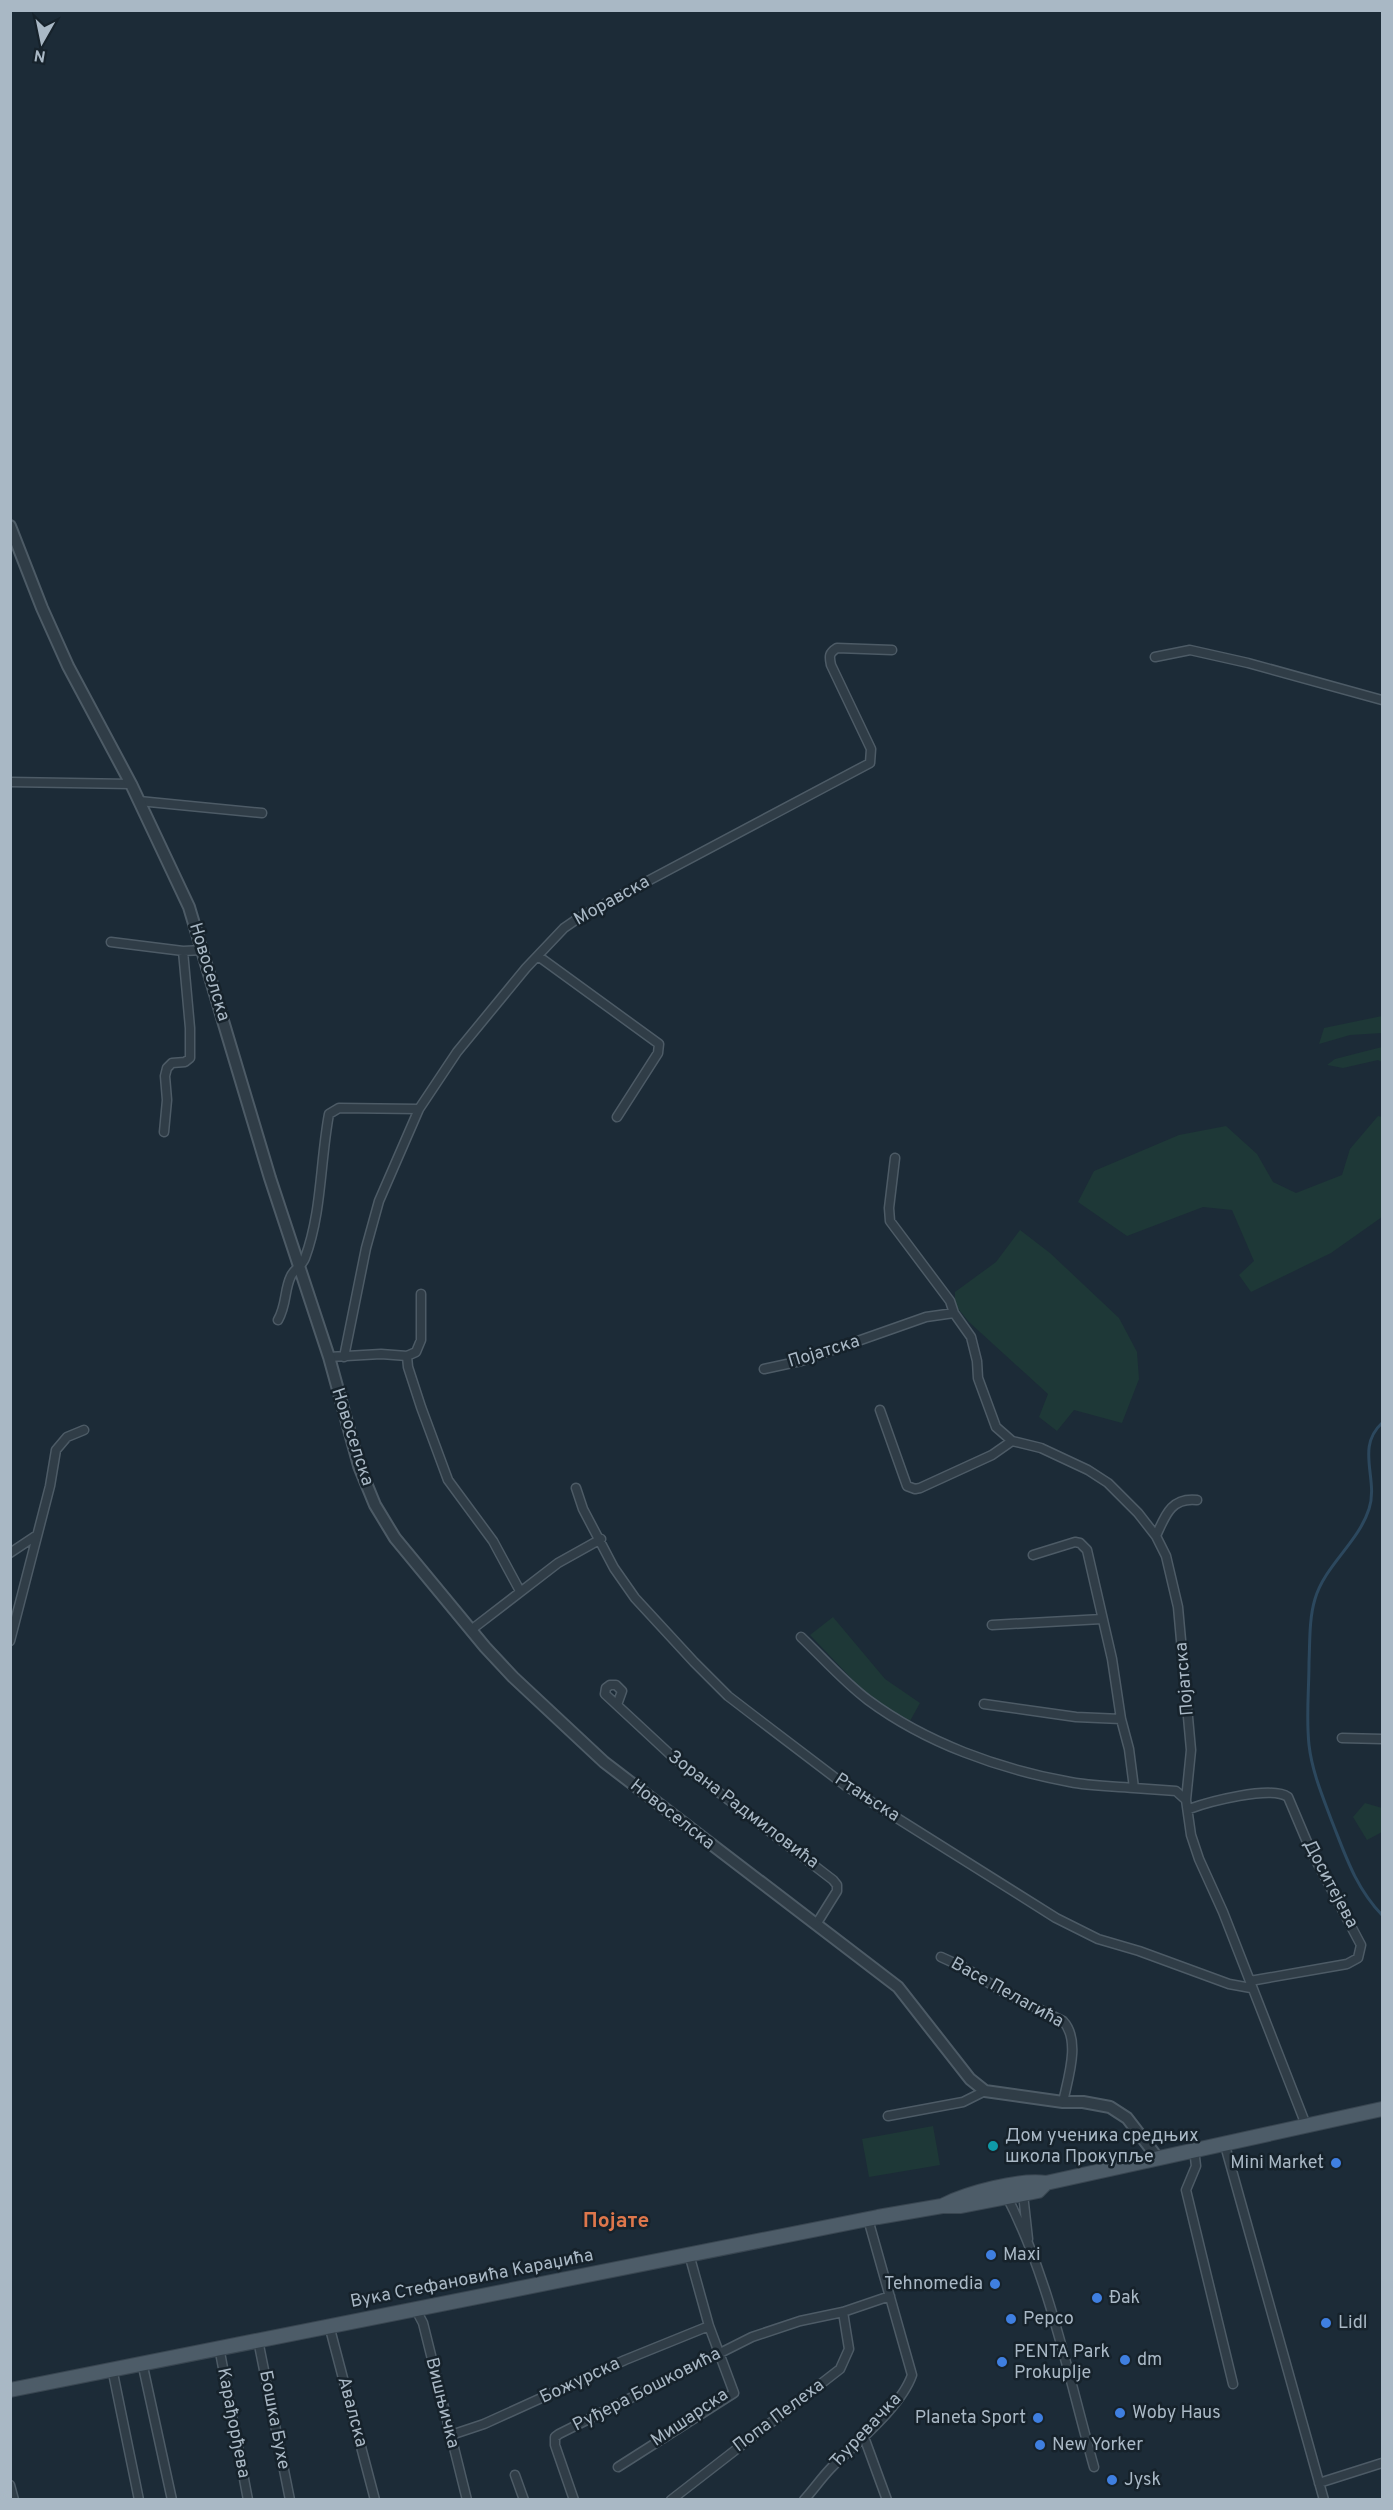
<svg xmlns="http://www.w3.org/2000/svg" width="1393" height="2510" font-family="Overpass,sans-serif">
<rect width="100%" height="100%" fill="#1c2b37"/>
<path fill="#1e3837" d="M1382,1016V1033L1350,1035L1319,1044L1324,1028Z
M1382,1047V1062L1378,1060L1343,1068L1327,1065L1335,1059Z
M1378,1116L1382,1117V1217L1331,1253L1251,1292L1239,1275L1254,1261L1232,1210L1203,1207L1127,1236L1078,1202L1094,1171L1179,1135L1226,1126L1257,1154L1273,1182L1296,1193L1342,1175L1350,1149Z
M1020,1230L1050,1253L1119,1318L1137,1352L1139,1379L1122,1423L1074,1410L1057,1431L1039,1417L1048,1394L969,1322L955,1305V1292L996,1262Z
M833,1617L885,1679L920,1703L910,1721L869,1697L810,1635Z
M1365,1803L1382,1808V1832L1367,1840L1353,1817Z
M933,2126L940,2165L869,2177L862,2139Z"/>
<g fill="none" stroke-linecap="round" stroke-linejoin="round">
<path stroke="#2c485e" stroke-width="3" d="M1382,1423C1355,1448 1379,1479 1369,1509C1358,1543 1325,1565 1315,1599C1309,1619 1310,1641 1309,1662C1309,1690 1306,1717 1309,1745C1312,1771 1322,1795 1331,1819C1345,1854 1355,1887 1382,1915"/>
<g stroke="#4d5b66" stroke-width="11">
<path id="minor" d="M1155,657L1190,650L1248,663L1382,700
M10,782L131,784
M139,801L262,813
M111,942L183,951L204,950
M538,956L659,1044L658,1053L617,1117
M164,1132L167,1100L165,1076L167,1068L172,1063L185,1062L190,1058V1028L183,951
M895,1158L889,1208L890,1221L950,1301L954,1313
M278,1320C287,1304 284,1290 291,1276C294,1269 302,1266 305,1258C322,1212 320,1162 329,1114L339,1108L419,1109
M407,1356L408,1367L421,1407L448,1480L493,1541L520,1591
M329,1357L381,1354L407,1356L416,1352L421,1340V1294
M344,1357L366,1248L379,1201L419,1109L457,1052L526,968L564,928L580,917L870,763L871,749L831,665C829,656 829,653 837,648L892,650
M764,1369L801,1361L926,1317L954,1313L971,1337L977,1361L978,1378L996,1427L1012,1441L1041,1448L1088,1470L1108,1483L1138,1513L1156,1536L1166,1556L1178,1607L1191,1750L1186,1800L1191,1835L1199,1859L1223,1912L1306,2125
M880,1410L907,1486L915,1489L920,1488L992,1455L1012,1441
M576,1488L583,1509L614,1568L635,1598L694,1662L728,1696L758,1719L846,1786L1056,1918L1098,1939L1139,1951L1229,1984L1251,1988
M1156,1536C1165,1516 1171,1497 1197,1500
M10,1553L37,1535
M1033,1555L1075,1542L1080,1543L1087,1550L1112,1659L1121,1719L1129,1749L1134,1788L1176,1791L1186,1800
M992,1625L1102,1619
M471,1630L558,1563L601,1539
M801,1637C823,1658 844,1682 868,1700C926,1743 999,1769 1070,1782C1090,1786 1113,1786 1134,1788
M10,1641L50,1486L56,1450L67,1437L84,1430
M984,1704L1076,1717L1121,1719
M617,1705L622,1691L616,1685H610L606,1688L605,1694L674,1758L833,1880L837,1885V1891L817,1923
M1342,1738L1382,1739
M1189,1809C1208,1802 1271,1785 1288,1797L1310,1849L1361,1945L1358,1958L1347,1964L1250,1981
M941,1957L965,1968L1002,1991L1063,2021C1081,2040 1068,2078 1063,2102
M888,2116L963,2102L985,2091
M1224,2142L1324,2500
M1194,2149L1196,2166L1186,2190L1233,2384
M1023,2194L1028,2239
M1007,2197C1049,2277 1069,2379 1094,2467
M415,2308L423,2323L467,2500
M329,2325L375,2500
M258,2340L290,2500
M219,2347L248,2500
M142,2362L172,2500
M112,2368L139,2500
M451,2435L484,2424L625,2360L709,2326
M864,2437L887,2500
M618,2467L734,2393L709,2326L689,2254
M515,2475L524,2500
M1319,2483L1382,2463
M10,2485L14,2500
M574,2500L555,2445V2437L559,2434L752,2337L800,2321L843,2312L890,2296
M671,2500L840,2369L849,2349L843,2312
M804,2500C814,2489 822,2477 832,2467C856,2443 901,2407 912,2375L868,2219"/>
</g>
<g stroke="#4d5b66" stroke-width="14">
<path id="tertiary" d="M10,526L42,608L68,666L131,784L189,907L270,1178L329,1357L359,1466L375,1505L395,1538L485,1647L513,1677L604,1762L898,1987L970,2079L985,2091L1063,2102H1083L1110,2107L1127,2118L1157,2157"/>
</g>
<g stroke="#394651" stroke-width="16">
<path id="primary" d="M944,2205C967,2193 1020,2179 1046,2183L1382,2109
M10,2390L878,2217L942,2206H961L1038,2191L1046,2183"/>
</g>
<use href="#minor" stroke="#303d47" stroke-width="8"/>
<use href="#tertiary" stroke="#303d47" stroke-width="10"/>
<use href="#primary" stroke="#4d5c68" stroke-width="14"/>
</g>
<circle fill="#0f9aa8" stroke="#16222b" stroke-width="2" cx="993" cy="2146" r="6"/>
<g fill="#3f7fe0" stroke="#16222b" stroke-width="2">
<circle cx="1336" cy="2163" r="6"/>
<circle cx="991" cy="2255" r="6"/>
<circle cx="995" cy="2284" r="6"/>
<circle cx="1097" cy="2298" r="6"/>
<circle cx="1011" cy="2319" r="6"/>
<circle cx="1326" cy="2323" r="6"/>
<circle cx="1125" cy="2360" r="6"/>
<circle cx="1002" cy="2362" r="6"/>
<circle cx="1120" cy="2413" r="6"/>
<circle cx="1038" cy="2418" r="6"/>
<circle cx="1040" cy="2445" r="6"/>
<circle cx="1112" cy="2480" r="6"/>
</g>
<g text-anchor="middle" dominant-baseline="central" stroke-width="5" stroke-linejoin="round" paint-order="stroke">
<g font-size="18" fill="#a9b8c5" stroke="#16222b">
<text transform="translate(612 901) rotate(-29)">Моравска</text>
<text transform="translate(209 972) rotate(73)">Новоселска</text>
<text transform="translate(824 1352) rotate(-17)">Појатска</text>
<text transform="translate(352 1437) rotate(72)">Новоселска</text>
<text transform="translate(1185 1679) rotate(-95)">Појатска</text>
<text transform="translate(867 1798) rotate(33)">Ртањска</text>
<text transform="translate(743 1810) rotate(37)">Зорана Радмиловића</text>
<text transform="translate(672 1815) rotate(38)">Новоселска</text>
<text transform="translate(1330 1884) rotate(62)">Доситејева</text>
<text transform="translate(1007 1993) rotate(29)">Васе Пелагића</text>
<text transform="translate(472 2279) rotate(-11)">Вука Стефановића Караџића</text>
<text transform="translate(580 2381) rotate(-25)">Божурска</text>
<text transform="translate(647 2390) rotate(-27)">Руђера Бошковића</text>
<text transform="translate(442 2403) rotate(76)">Вишњичка</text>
<text transform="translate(352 2412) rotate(75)">Авалска</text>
<text transform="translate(779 2416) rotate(-37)">Попа Пелеха</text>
<text transform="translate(690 2418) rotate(-34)">Мишарска</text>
<text transform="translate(274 2420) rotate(79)">Бошка Бухе</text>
<text transform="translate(233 2423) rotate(79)">Карађорђева</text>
<text transform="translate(866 2431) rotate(-47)">Ђуревачка</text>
</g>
<g font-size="18" fill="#a9b8c5" stroke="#16222b" text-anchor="start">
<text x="1005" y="2136">Дом ученика средњих<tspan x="1005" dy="21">школа Прокупље</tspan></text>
<text x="1324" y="2163" text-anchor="end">Mini Market</text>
<text x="1003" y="2255">Maxi</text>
<text x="983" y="2284" text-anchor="end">Tehnomedia</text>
<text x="1109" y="2298">Đak</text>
<text x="1023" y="2319">Pepco</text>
<text x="1338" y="2323">Lidl</text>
<text x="1014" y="2352">PENTA Park<tspan x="1014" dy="21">Prokuplje</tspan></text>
<text x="1137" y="2360">dm</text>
<text x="1132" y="2413">Woby Haus</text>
<text x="1026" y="2418" text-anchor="end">Planeta Sport</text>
<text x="1052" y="2445">New Yorker</text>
<text x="1124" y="2480">Jysk</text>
</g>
<g font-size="21" font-weight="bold" fill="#de774c" stroke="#16222b">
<text x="616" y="2221">Појате</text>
</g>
</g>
<rect width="1393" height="2510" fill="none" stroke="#a9b8c5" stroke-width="24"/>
<g transform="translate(42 42) rotate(189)" stroke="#16222b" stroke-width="4.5" paint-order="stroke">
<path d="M0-4.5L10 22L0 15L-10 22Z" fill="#a9b8c5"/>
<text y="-9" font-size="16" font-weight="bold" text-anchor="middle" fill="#a9b8c5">N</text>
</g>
</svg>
